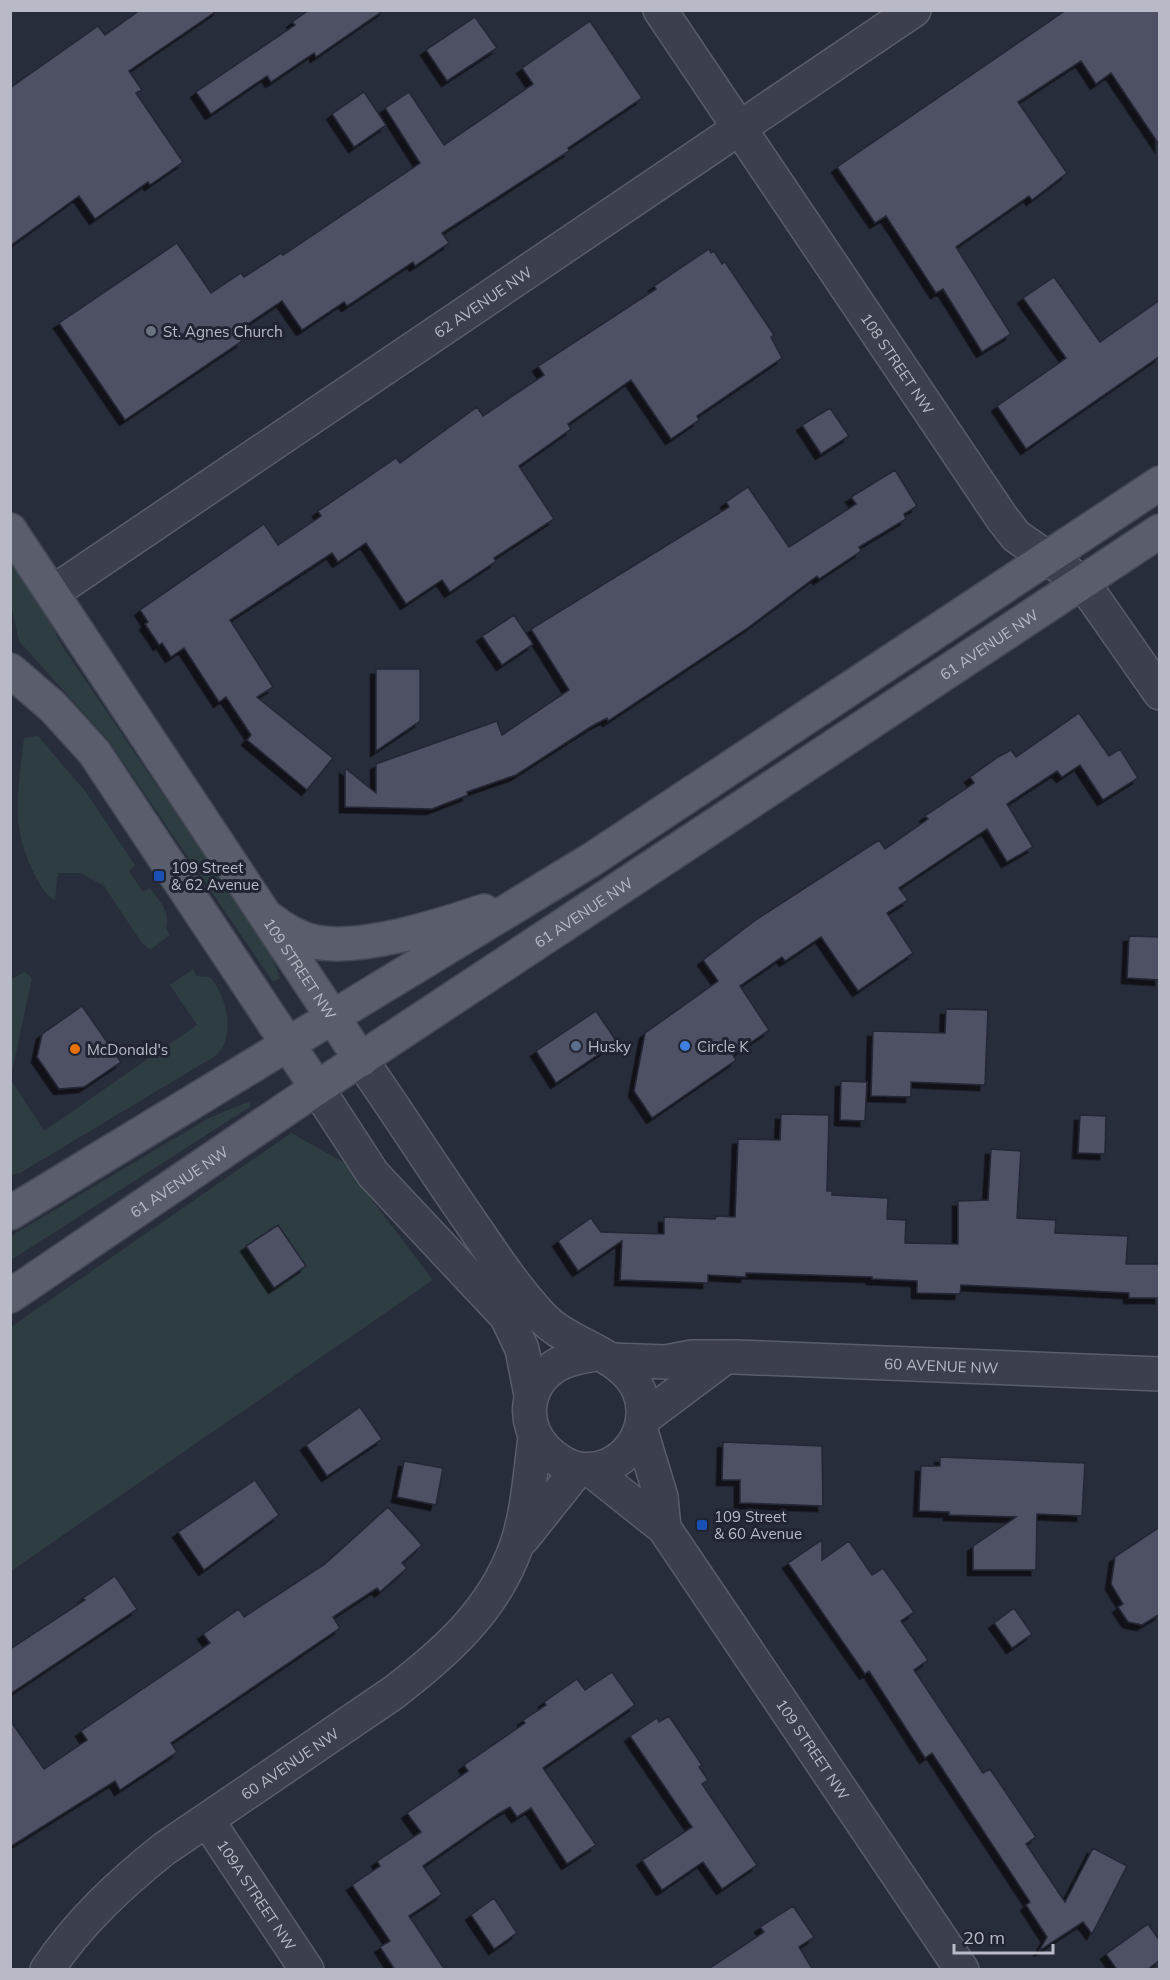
<svg xmlns="http://www.w3.org/2000/svg" width="1170" height="1980" font-family="Mulish,sans-serif">
<defs>
<filter id="shadow"><feDropShadow dx="-5.5" dy="5.5" stdDeviation="0" flood-color="#0009"/></filter>
</defs>
<rect width="100%" height="100%" fill="#282d3c"/>
<path fill="#2e3d41" d="M10,549L43,598L57,637L64,649L271,953L280,978L273,982L108,740L19,641L11,605Z
M38,736L86,792L135,865L129,871L143,892L150,888C160,902 171,912 166,929L170,935L150,950L142,943L104,886L81,873H58L55,900C46,896 41,887 37,879C9,828 18,793 24,738Z
M193,969L196,976L210,977C227,997 236,1034 217,1055L20,1173L11,1175V1080L44,1131L197,1025L170,985Z
M25,972L32,978L11,1076V979Z
M250,1101V1107L11,1260V1236L207,1119Z
M291,1133L343,1162L433,1280L11,1571V1327Z"/>
<path fill="#4d5163" stroke="#232634" stroke-width="1.5" filter="url(#shadow)" d="M140,10H218L129,71L142,90L136,93L183,162L150,185L148,182L95,219L79,196L10,246V88L98,26L105,35Z
M309,10H384L316,57L314,53L271,82L267,76L211,114L196,92L295,25L292,22Z
M1066,10H1160V146L1111,73L1096,84L1081,61L1018,102L1067,173L1032,200L1029,196L956,247L1011,334L982,352L943,289L936,293L886,216L875,223L837,167Z
M475,17L497,48L447,81L426,50Z
M590,21L642,98L568,148L569,151L442,233L449,243L415,266L413,262L347,306L344,302L302,330L282,301L236,332L242,341L125,420L59,323L177,243L211,293L241,273L244,277L281,253L283,255L420,163L385,108L409,92L444,145L533,84L522,68Z
M364,92L386,125L354,147L332,114Z
M709,249L711,253L714,251L722,264L725,262L774,335L771,337L782,358L697,416L699,420L671,439L631,380L568,424L571,429L519,466L554,519L494,558L496,561L450,592L442,580L406,604L366,543L338,562L332,553L230,620L273,687L257,697L333,758L307,790L247,740L251,735L226,697L219,702L184,648L171,657L162,643L159,645L145,624L148,622L140,610L264,524L278,545L321,516L318,511L396,458L400,463L477,407L483,416L544,375L538,366L656,289L654,286Z
M1054,277L1100,342L1160,300V356L1026,449L997,406L1066,358L1023,298Z
M830,408L849,436L821,454L802,425Z
M895,470L917,506L904,514L906,519L859,547L861,551L819,579L817,576L749,627L608,721L607,718L592,726L516,775L467,792L468,795L432,809L345,807V768L376,793V764L497,721L502,735L569,690L531,629L729,507L726,502L748,487L789,547L856,504L851,497Z
M514,615L533,644L502,665L482,636Z
M376,669H420V721L376,751Z
M1079,713L1109,756L1120,749L1138,778L1103,800L1080,765L1062,777L1057,771L1007,804L1033,847L1007,862L987,829L899,888L908,900L887,913L913,953L858,991L821,937L785,961L782,957L740,986L769,1030L733,1055L736,1060L652,1118L634,1091L645,1033L718,981L703,960L757,919L879,840L885,849L928,819L925,816L974,783L970,777L998,757L1011,750L1016,757Z
M1129,936L1160,937V980L1127,978Z
M82,1006L121,1062L84,1087L59,1089L37,1057L42,1034Z
M946,1009L988,1010L985,1085L911,1082V1097L871,1096L873,1031L945,1033Z
M596,1011L617,1042L556,1083L536,1051Z
M841,1081L867,1082L865,1121L840,1120Z
M781,1114L829,1115L827,1191H832V1195L888,1198L887,1219L906,1220L905,1243L958,1244V1201L988,1200L991,1149L1021,1151L1017,1218L1056,1220L1055,1233L1128,1236L1126,1264H1160V1298H1129V1293L961,1285L960,1294L917,1293V1281L872,1279V1277L746,1273V1277L708,1275V1283L620,1280L622,1241L578,1271L558,1241L591,1218L601,1232L664,1234V1217L715,1219L716,1216L735,1217L738,1139L780,1140Z
M1080,1115L1106,1116L1105,1154L1078,1153Z
M278,1225L306,1266L274,1288L246,1246Z
M360,1407L382,1439L327,1476L306,1445Z
M723,1442L822,1446L823,1506L740,1503V1480H722Z
M940,1457L1085,1463L1082,1516L1037,1514L1036,1570H973V1546L1016,1517L949,1515V1512L919,1511L921,1466H940Z
M404,1461L443,1468L436,1505L397,1497Z
M255,1480L279,1515L204,1570L178,1532Z
M388,1507L422,1545L402,1563L407,1568L380,1592L377,1588L333,1617L340,1628L171,1743L177,1752L120,1790L115,1781L10,1847V1720L44,1769L87,1740L81,1731L210,1643L203,1634L239,1609L244,1617L325,1564Z
M1160,1527V1614L1142,1625L1128,1622L1118,1607L1123,1604L1111,1584L1115,1557Z
M822,1540V1560L849,1541L872,1575L883,1568L914,1612L901,1621L928,1660L914,1670L983,1773L990,1769L1036,1837L1026,1844L1065,1902L1093,1848L1127,1866L1092,1934L1083,1922L1039,1951L1047,1937L1026,1905L1030,1902L932,1753L925,1758L869,1671L865,1674L788,1563Z
M115,1576L137,1609L10,1694V1649L85,1600L83,1598Z
M1014,1608L1032,1634L1012,1648L994,1623Z
M612,1672L635,1705L543,1768L596,1845L567,1864L531,1808L517,1817L510,1807L498,1814L423,1866L442,1894L409,1916L445,1970H395L380,1947L390,1941L352,1885L380,1866L377,1861L421,1832L407,1813L468,1771L464,1765L525,1723L523,1720L546,1705L544,1702L577,1679L585,1690Z
M669,1716L702,1765L699,1767L708,1780L702,1784L757,1865L722,1889L703,1862L662,1890L642,1860L692,1827L630,1736L657,1718L659,1722Z
M494,1898L517,1933L494,1949L471,1915Z
M793,1906L814,1937L799,1947L813,1970H707L764,1932L760,1927Z
M1148,1924L1160,1941V1960L1147,1970H1117L1106,1954Z"/>
<g fill="none" stroke-linecap="round" stroke-linejoin="round">
<g stroke="#5a5d6a" stroke-width="36">
<g id="minor">
<path id="s1" d="M660,10L1002,518L1016,536L1083,583L1160,693"/>
<path id="s2" d="M52,593L914,10"/>
<path d="M361,1060C398,1113 433,1168 470,1221C492,1253 514,1287 541,1316C568,1346 624,1353 639,1391C655,1430 622,1475 580,1469C569,1468 553,1458 545,1449C521,1423 525,1384 557,1365C569,1358 583,1356 596,1354"/>
<path d="M317,1088L373,1174L507,1317L522,1349L531,1395"/>
<path id="s3" d="M612,1360L666,1362L692,1357H736L1160,1374"/>
<path d="M644,1418L724,1358"/>
<path d="M641,1431L661,1497L664,1528"/>
<path id="s4" d="M591,1470L664,1528L962,1970"/>
<path d="M523,1538L578,1469"/>
<path id="s5" d="M207,1820L307,1970"/>
<path id="s6" d="M47,1970C79,1922 120,1884 164,1849L393,1693C445,1653 493,1611 516,1547C528,1513 530,1474 535,1438"/>
</g>
</g>
<g stroke="#454856" stroke-width="36">
<g id="major">
<path id="s7" d="M10,530L361,1060"/>
<path d="M10,670L53,707L94,752L317,1088"/>
<path d="M270,919C283,929 298,938 315,942C362,951 439,926 484,911"/>
<path d="M10,1213L591,860L1160,483"/>
<path id="s8" d="M10,1296L317,1088L1160,531"/>
</g>
</g>
<use href="#minor" stroke="#3c3f4d" stroke-width="33"/>
<use href="#major" stroke="#5a5e6c" stroke-width="33"/>
</g>
<circle fill="#6b7280" stroke="#212432" stroke-width="2" cx="151" cy="331" r="6"/>
<g fill="#1a4fb4" stroke="#212432" stroke-width="2">
<rect x="153" y="870" width="12" height="12" rx="3"/>
<rect x="696" y="1519" width="12" height="12" rx="3"/>
</g>
<circle fill="#5c6f8a" stroke="#212432" stroke-width="2" cx="576" cy="1046" r="6"/>
<circle fill="#3f7fe0" stroke="#212432" stroke-width="2" cx="685" cy="1046" r="6"/>
<circle fill="#e8710a" stroke="#212432" stroke-width="2" cx="75" cy="1049" r="6"/>
<g text-anchor="middle" dominant-baseline="central" stroke-width="6" stroke-linejoin="round" paint-order="stroke">
<g font-size="15" fill="#b8bbc7" stroke="#212432">
<text stroke="none"><textPath href="#s2" startOffset="520">62 AVENUE NW</textPath></text>
<text stroke="none"><textPath href="#s1" startOffset="426">108 STREET NW</textPath></text>
<text stroke="none"><textPath href="#s8" startOffset="1176">61 AVENUE NW</textPath></text>
<text stroke="none"><textPath href="#s8" startOffset="690">61 AVENUE NW</textPath></text>
<text stroke="none"><textPath href="#s7" startOffset="526">109 STREET NW</textPath></text>
<text stroke="none"><textPath href="#s8" startOffset="204">61 AVENUE NW</textPath></text>
<text stroke="none"><textPath href="#s3" startOffset="330">60 AVENUE NW</textPath></text>
<text stroke="none"><textPath href="#s4" startOffset="360">109 STREET NW</textPath></text>
<text stroke="none"><textPath href="#s6" startOffset="321">60 AVENUE NW</textPath></text>
<text stroke="none"><textPath href="#s5" startOffset="90">109A STREET NW</textPath></text>
</g>
<g font-size="15" fill="#b8bbc7" stroke="#212432" text-anchor="start">
<text x="163" y="331">St. Agnes Church</text>
<text x="171" y="867">109 Street<tspan x="171" dy="17">&amp; 62 Avenue</tspan></text>
<text x="588" y="1046">Husky</text>
<text x="697" y="1046">Circle K</text>
<text x="87" y="1049">McDonald's</text>
<text x="714" y="1516">109 Street<tspan x="714" dy="17">&amp; 60 Avenue</tspan></text>
</g>
</g>
<rect width="1170" height="1980" fill="none" stroke="#b8bbc7" stroke-width="24"/>
<path d="M954 1944v9h99v-9" fill="none" stroke="#b8bbc7" stroke-width="3"/>
<text x="963" y="1944" font-size="18" fill="#b8bbc7" stroke="#212432" stroke-width="4.5" paint-order="stroke">20 m</text>
</svg>
